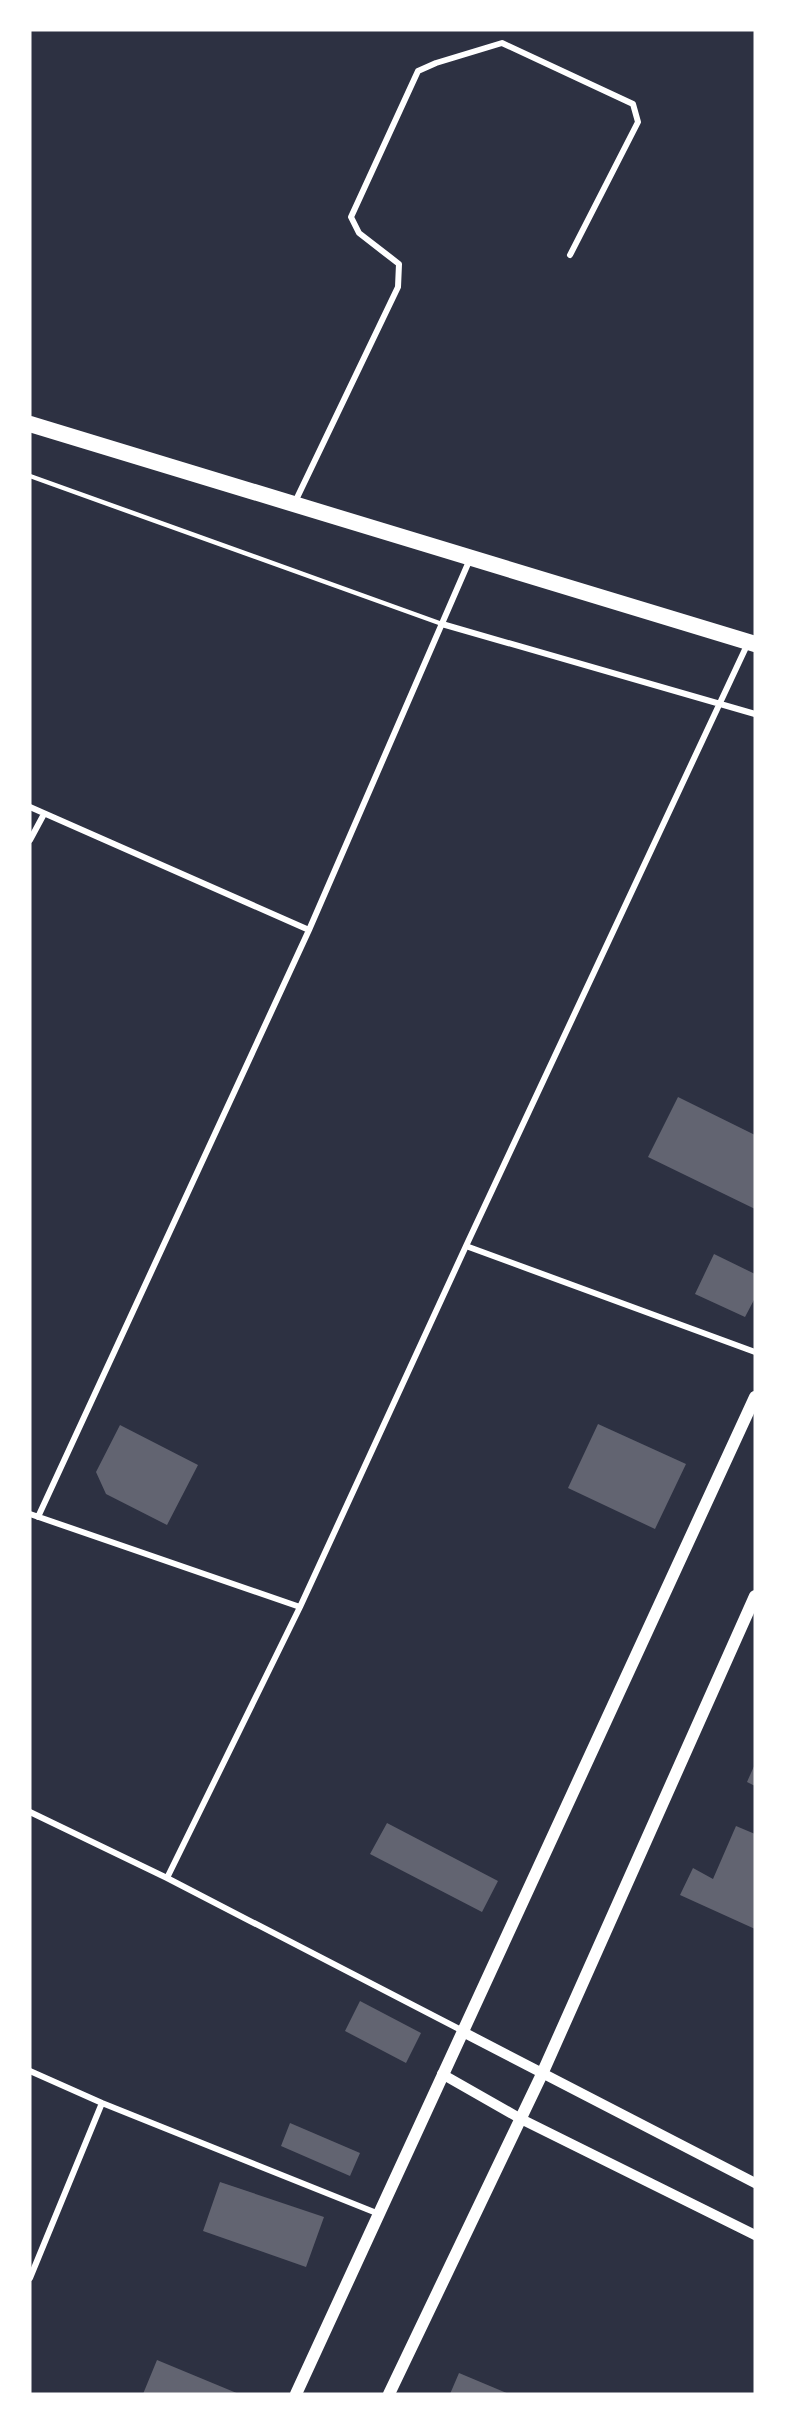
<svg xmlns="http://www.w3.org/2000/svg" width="785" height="2424" font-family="'IBM Plex Sans',sans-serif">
<rect width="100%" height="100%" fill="#2d3142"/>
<path fill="#626471" d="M678,1097L755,1135V1209L648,1157Z
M714,1254L755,1274V1298L745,1317L695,1294Z
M598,1424L686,1464L655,1529L568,1488Z
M120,1425L198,1465L167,1525L106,1494L96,1472Z
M755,1764V1786L747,1782Z
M387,1823L498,1881L482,1912L370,1854Z
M736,1826L755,1834V1929L680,1895L693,1868L713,1879Z
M360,2001L421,2033L406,2063L345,2031Z
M290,2123L360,2153L350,2176L281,2146Z
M220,2182L324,2217L306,2267L203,2231Z
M157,2360L239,2394H143Z
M459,2373L509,2394H450Z"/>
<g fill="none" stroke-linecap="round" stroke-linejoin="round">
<path stroke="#fff" stroke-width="4.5" d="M30,476L442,624"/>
<path stroke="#fff" stroke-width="6" d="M295,502L398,287L399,264L359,233L351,217L418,71L436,63L502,43L633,104L638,122L570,255
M442,624L755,714
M30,807L309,930
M30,840L44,814
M466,1246L755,1352
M30,1514L300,1607
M38,1517L309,930L470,559
M30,1812L167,1878L463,2031
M167,1878L300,1607L466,1246L748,643
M30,2071L102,2103L379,2214
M30,2278L102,2103"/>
<path stroke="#fff" stroke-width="10" d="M463,2032L755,2183
M442,2074L521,2119L755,2235"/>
<path stroke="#fff" stroke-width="12" d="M296,2394L755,1397
M389,2394L542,2074L755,1596"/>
<path stroke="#fff" stroke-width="16" d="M30,424L755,644"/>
</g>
<rect width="785" height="2424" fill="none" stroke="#ffffff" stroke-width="63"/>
</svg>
